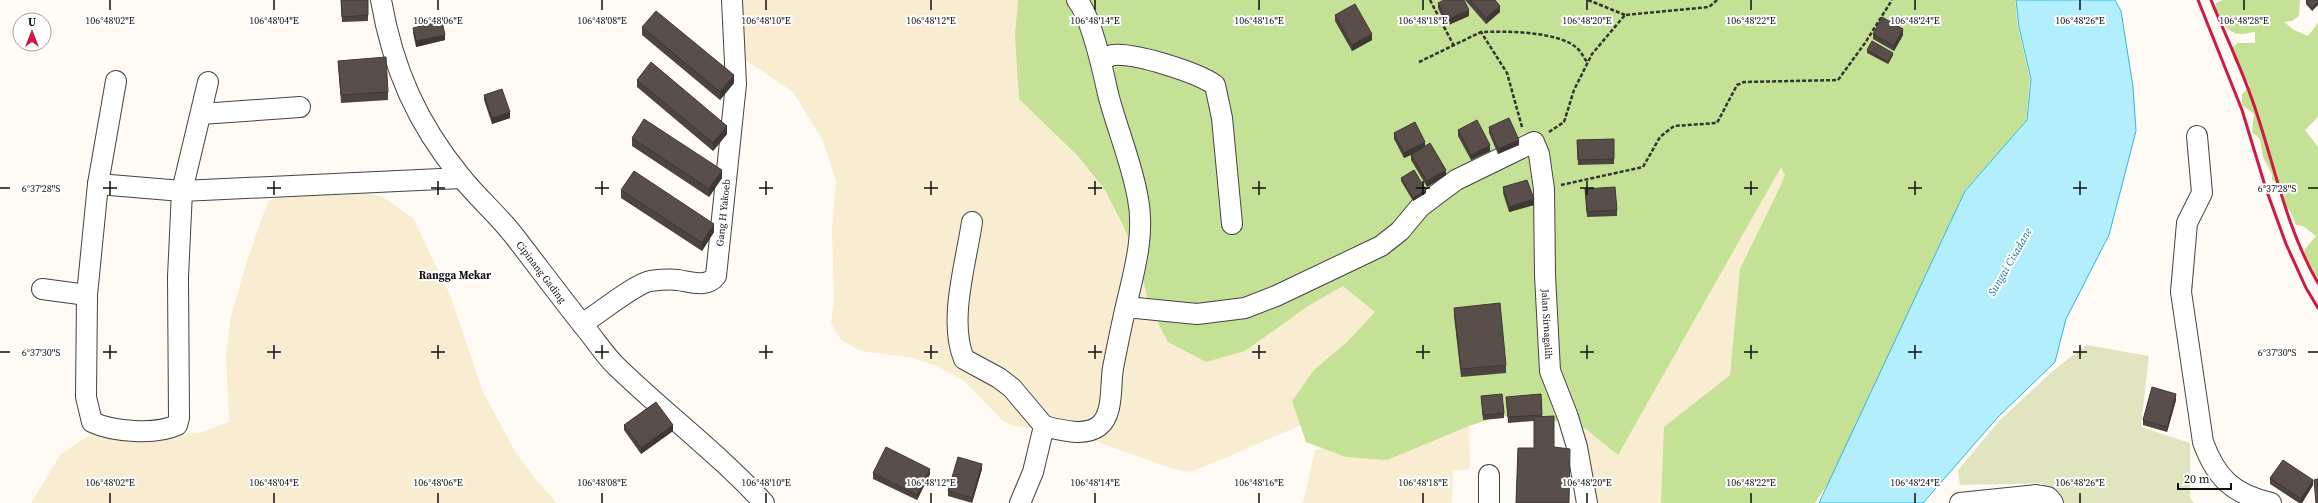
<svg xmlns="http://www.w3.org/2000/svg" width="2318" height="503" font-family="'Source Serif 4',serif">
<rect width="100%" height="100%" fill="#fffaf3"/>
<path fill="#f8edd0" d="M735,0H1039L1313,284L1780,165L1867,169L1676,503H1593L1543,371L1367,396L1230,456L1190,472L1170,468L1081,436L1011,425L1002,420L964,381L936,366L913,358L861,351L841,340L831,323L834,302L832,229L836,181L823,141L793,92L744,59Z
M355,189L383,197L413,218L450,295L483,392L516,453L536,480L557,503H31L61,454L94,432L139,435L200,433L229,422L226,354L231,316L247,261L268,201L288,194Z
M1437,413L1469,426L1470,469L1453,471L1452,503H1303L1315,450Z"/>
<path fill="#c5e196" d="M1018,0H2015L2018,27L2030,79L2026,121L1965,190L1835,473L1815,503H1661L1664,427L1730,375L1740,269L1781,185L1785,175L1781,167L1618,455L1586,429L1543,418L1500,416L1469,426L1387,460L1346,457L1306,442L1292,401L1314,370L1347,342L1375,312L1343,286L1308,306L1245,351L1206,362L1168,342L1149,305L1140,266L1123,225L1105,190L1078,156L1019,99L1015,36Z
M2223,0H2300L2299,16L2292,21L2284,22L2294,30L2308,36L2318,23V117L2305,130L2318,147V285L2303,256L2305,249L2316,236L2303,226L2296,225L2291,212L2283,204L2285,190L2272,180V174L2263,157L2260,139L2252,132L2254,114L2242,105V94L2250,86L2234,60L2231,49L2237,43H2255V32C2251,32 2246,34 2242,34C2227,34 2213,17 2216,3Z"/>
<path fill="#e0e5c0" d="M2086,345L2149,356L2141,427L2190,443V498L2194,503H2057L2042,483L1960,485L1958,470L2000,420L2054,370Z"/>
<path fill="#b2eefc" stroke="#32b6da" d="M2016,0H2115L2121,11L2133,87L2136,131L2109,235L2066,319L2055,362L1997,418L1923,503H1819L1965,191L2027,120L2031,79L2019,27Z"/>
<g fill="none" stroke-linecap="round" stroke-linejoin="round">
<g stroke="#434343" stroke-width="22">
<g id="minor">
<path id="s1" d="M381,0C393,69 417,123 461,177C478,198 499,216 515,237C539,268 562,299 586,329C596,341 604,354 615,365C663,412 718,453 764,503"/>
<path d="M1101,60C1105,58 1109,56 1113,55C1136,53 1196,72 1215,85L1222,118L1232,224"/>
<path d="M116,81L98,184L87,295L86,397L92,422C113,432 156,435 177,425L179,418L178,277L182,191L208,82"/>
<path d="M201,114L300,107"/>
<path d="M2197,136L2202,193L2187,223L2181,292L2203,442C2216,478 2233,494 2271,503"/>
<path d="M98,184L182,191L462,178"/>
<path d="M972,222C966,263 948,321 964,359L999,378L1012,388L1044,426"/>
<path d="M42,289L87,295"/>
<path id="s2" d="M1126,307L1197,314L1245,308L1276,296L1381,246L1400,231L1420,207L1456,180L1534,142L1539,154L1544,189L1545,275L1550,371L1568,417L1577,447L1587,503"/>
<path id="s3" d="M582,324C598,314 635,284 650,281C659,280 670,279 678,280C691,282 707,288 716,276L736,84L732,0"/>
<path d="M1489,475V503"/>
<path d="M1020,503L1033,472L1044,426C1060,430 1085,437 1099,426C1114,414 1110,385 1113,368C1117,348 1121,327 1126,306C1134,272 1145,234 1138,199C1132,163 1117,129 1108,94C1103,71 1092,18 1077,0"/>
<path d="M1960,503L2036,495L2048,497L2053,503"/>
</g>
</g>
<path stroke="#323232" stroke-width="2.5" stroke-dasharray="4 2" stroke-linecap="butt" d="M1430,0L1454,46
M1588,0L1625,15
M1419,62L1481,32
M1522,127L1507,73L1481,32C1505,31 1560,31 1578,49C1582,53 1584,58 1587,62
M1549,132L1564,122L1574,90L1592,54L1625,15L1709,7L1717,0
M1561,185L1643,167L1660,137L1674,126L1717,123L1737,85L1744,82L1838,80L1865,43L1892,0"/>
<use href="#minor" stroke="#fff" stroke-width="20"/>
<path stroke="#cf1944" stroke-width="3" d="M2198,0L2242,110L2266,189L2286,244L2306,288L2318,308
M2211,0C2226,37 2244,73 2256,111C2275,168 2287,230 2318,283"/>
</g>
<path fill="#4d4340" d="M341,0H368V21L342,22Z
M1465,0H1495L1500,12L1486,24Z
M2318,0L2312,11L2306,4V1Z
M1438,3L1469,16L1446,26L1438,8Z
M1335,15L1372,40L1352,51L1335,21Z
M642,27L734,83L720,100L642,35Z
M413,28L445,40L416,47L413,33Z
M1873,34L1903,35L1894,51L1873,39Z
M1867,50L1893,55L1888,64L1867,53Z
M338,61L388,92V100L341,103Z
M637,80L727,134L713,151L637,87Z
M484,95L510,118L492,124L484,100Z
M1489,127L1519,145L1498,154L1489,133Z
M1458,130L1490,151L1471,160L1458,136Z
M1394,133L1425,146L1446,175L1427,187L1411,160V155L1404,158L1394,139Z
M632,138L722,178L709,197L632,146Z
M1614,139V164L1578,165L1577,140Z
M1401,178L1426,193L1413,201L1401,181Z
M1503,187L1534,205L1509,212L1503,193Z
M1585,189L1617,210V216L1587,217Z
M621,190L714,232L702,251L621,198Z
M1454,308L1506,365V373L1461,377L1454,316Z
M1541,394L1542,417L1554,447L1569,503H1516L1518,448H1534V421L1508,423L1506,397Z
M1481,396L1504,413V418L1483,420Z
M2176,400L2167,432L2143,425V420Z
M624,425L673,431L641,454L624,430Z
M982,469L972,503L948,496V491Z
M873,473L930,474L917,500L873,479Z
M2270,478L2313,485L2302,503H2299L2270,484Z"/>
<path fill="#3f3734" d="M2318,2V5L2312,11V8Z
M1500,6V12L1486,24V18Z
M1469,10V16L1446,26V20Z
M1903,29V35L1894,51V46Z
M1372,34V40L1352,51V45Z
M445,35V40L416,47V41Z
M1893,53V55L1888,64V62Z
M734,75V83L720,100V92Z
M510,112V118L492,124V118Z
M727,126V134L713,151V143Z
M1519,140V145L1498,154V149Z
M1425,142V147L1404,158V153Z
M1490,145V151L1471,160V155Z
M722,170V178L709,197V189Z
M1446,170V175L1427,187V181Z
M1426,190V193L1413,201V198Z
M1534,199V205L1509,212V207Z
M714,224V232L702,251V243Z
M2176,394V400L2167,432V427Z
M673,425V431L641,454V448Z
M982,464V469L972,503V498Z
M930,469V474L917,500V495Z
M2313,480V485L2302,503H2301V499Z"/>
<path fill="#5a4e4b" stroke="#3f3734" d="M341,0H368V15L342,17Z
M1444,0H1464L1469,10L1446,20L1438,3Z
M1470,0H1495L1500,6L1486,18Z
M2307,0H2318V2L2312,8L2306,1Z
M1355,4L1372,34L1352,45L1335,15Z
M656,11L734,75L720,92L642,27Z
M1882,17L1903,29L1894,46L1873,34Z
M442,21L445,35L416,41L413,28Z
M1872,41L1893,53L1888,62L1867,50Z
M386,57L388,92L341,95L338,61Z
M651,62L727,126L713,143L637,80Z
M502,89L510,112L492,118L484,95Z
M1509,118L1519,140L1498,149L1489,127Z
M644,119L722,170L709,189L632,138Z
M1477,120L1490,145L1471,155L1458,130Z
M1415,122L1425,142L1404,153L1394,133Z
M1614,139V159L1578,160L1577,140Z
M1430,143L1446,170L1427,181L1411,155Z
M1414,170L1426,190L1413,198L1401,178Z
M634,171L714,224L702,243L621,190Z
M1527,180L1534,199L1509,207L1503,187Z
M1615,187L1617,210L1587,212L1585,189Z
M1500,303L1506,365L1461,369L1454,308Z
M2152,387L2176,394L2167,427L2143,420Z
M1502,394L1504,413L1483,415L1481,396Z
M1541,394L1542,415L1508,417L1506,397Z
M656,402L673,425L641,448L624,425Z
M1554,416V447L1570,449L1569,503H1516L1518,448H1534V417Z
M886,447L930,469L917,495L873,473Z
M958,457L982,464L972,498L948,491Z
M2283,460L2313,480L2301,499L2270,478Z
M2318,479V503H2316L2314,480Z"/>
<path fill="none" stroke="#101010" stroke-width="1.5" d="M110,0V10M274,0V10M438,0V10M602,0V10M766,0V10M931,0V10M1095,0V10M1259,0V10M1423,0V10M1587,0V10M1751,0V10M1915,0V10M2080,0V10M2244,0V10M110,181V195M274,181V195M438,181V195M602,181V195M766,181V195M931,181V195M1095,181V195M1259,181V195M1423,181V195M1587,181V195M1751,181V195M1915,181V195M2080,181V195M0,188H10M103,188H117M267,188H281M431,188H445M595,188H609M759,188H773M924,188H938M1088,188H1102M1252,188H1266M1416,188H1430M1580,188H1594M1744,188H1758M1908,188H1922M2073,188H2087M2308,188H2318M110,345V359M274,345V359M438,345V359M602,345V359M766,345V359M931,345V359M1095,345V359M1259,345V359M1423,345V359M1587,345V359M1751,345V359M1915,345V359M2080,345V359M0,352H10M103,352H117M267,352H281M431,352H445M595,352H609M759,352H773M924,352H938M1088,352H1102M1252,352H1266M1416,352H1430M1580,352H1594M1744,352H1758M1908,352H1922M2073,352H2087M2308,352H2318M110,493V503M274,493V503M438,493V503M602,493V503M766,493V503M931,493V503M1095,493V503M1259,493V503M1423,493V503M1587,493V503M1751,493V503M1915,493V503M2080,493V503"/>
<g text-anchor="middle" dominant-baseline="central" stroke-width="4" stroke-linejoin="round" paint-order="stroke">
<g font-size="10" fill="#101010" stroke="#fff">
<text stroke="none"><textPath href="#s3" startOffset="213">Gang H Yakoeb</textPath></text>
<text stroke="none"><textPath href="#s1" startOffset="321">Cipinang Gading</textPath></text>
<text stroke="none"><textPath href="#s2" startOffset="640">Jalan Sirnagalih</textPath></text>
</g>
<g font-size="11" font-style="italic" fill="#0c7aa0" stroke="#fff">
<text transform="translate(2010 262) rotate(-60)">Sungai Cisadane</text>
</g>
<g font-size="11" font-weight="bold" fill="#101010" stroke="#fff">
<text x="455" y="275">Rangga Mekar</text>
</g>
</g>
<g font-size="10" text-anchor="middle" fill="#101010" stroke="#fff" stroke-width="4" stroke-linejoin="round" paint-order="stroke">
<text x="110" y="24">106°48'02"E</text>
<text x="274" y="24">106°48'04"E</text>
<text x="438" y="24">106°48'06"E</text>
<text x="602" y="24">106°48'08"E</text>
<text x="766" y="24">106°48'10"E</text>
<text x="931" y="24">106°48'12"E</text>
<text x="1095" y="24">106°48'14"E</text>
<text x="1259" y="24">106°48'16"E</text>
<text x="1423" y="24">106°48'18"E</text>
<text x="1587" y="24">106°48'20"E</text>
<text x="1751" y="24">106°48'22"E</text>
<text x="1915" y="24">106°48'24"E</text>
<text x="2080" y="24">106°48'26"E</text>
<text x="2244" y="24">106°48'28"E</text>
<text x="41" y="192">6°37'28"S</text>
<text x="2277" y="192">6°37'28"S</text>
<text x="41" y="356">6°37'30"S</text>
<text x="2277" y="356">6°37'30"S</text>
<text x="110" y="486">106°48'02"E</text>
<text x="274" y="486">106°48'04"E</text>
<text x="438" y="486">106°48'06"E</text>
<text x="602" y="486">106°48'08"E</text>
<text x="766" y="486">106°48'10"E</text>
<text x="931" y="486">106°48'12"E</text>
<text x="1095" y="486">106°48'14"E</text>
<text x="1259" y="486">106°48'16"E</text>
<text x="1423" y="486">106°48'18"E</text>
<text x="1587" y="486">106°48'20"E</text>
<text x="1751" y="486">106°48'22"E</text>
<text x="1915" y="486">106°48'24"E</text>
<text x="2080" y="486">106°48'26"E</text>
</g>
<g transform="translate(32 32)"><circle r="19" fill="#ffffff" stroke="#9f9f9f"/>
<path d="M0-3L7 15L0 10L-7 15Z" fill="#cf1944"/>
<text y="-6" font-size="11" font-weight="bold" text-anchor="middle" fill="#101010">U</text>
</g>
<path d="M2178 483v6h53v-6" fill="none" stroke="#101010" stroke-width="2"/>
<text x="2184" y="483" font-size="12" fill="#101010" stroke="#ffffff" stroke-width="3" paint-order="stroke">20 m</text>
</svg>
